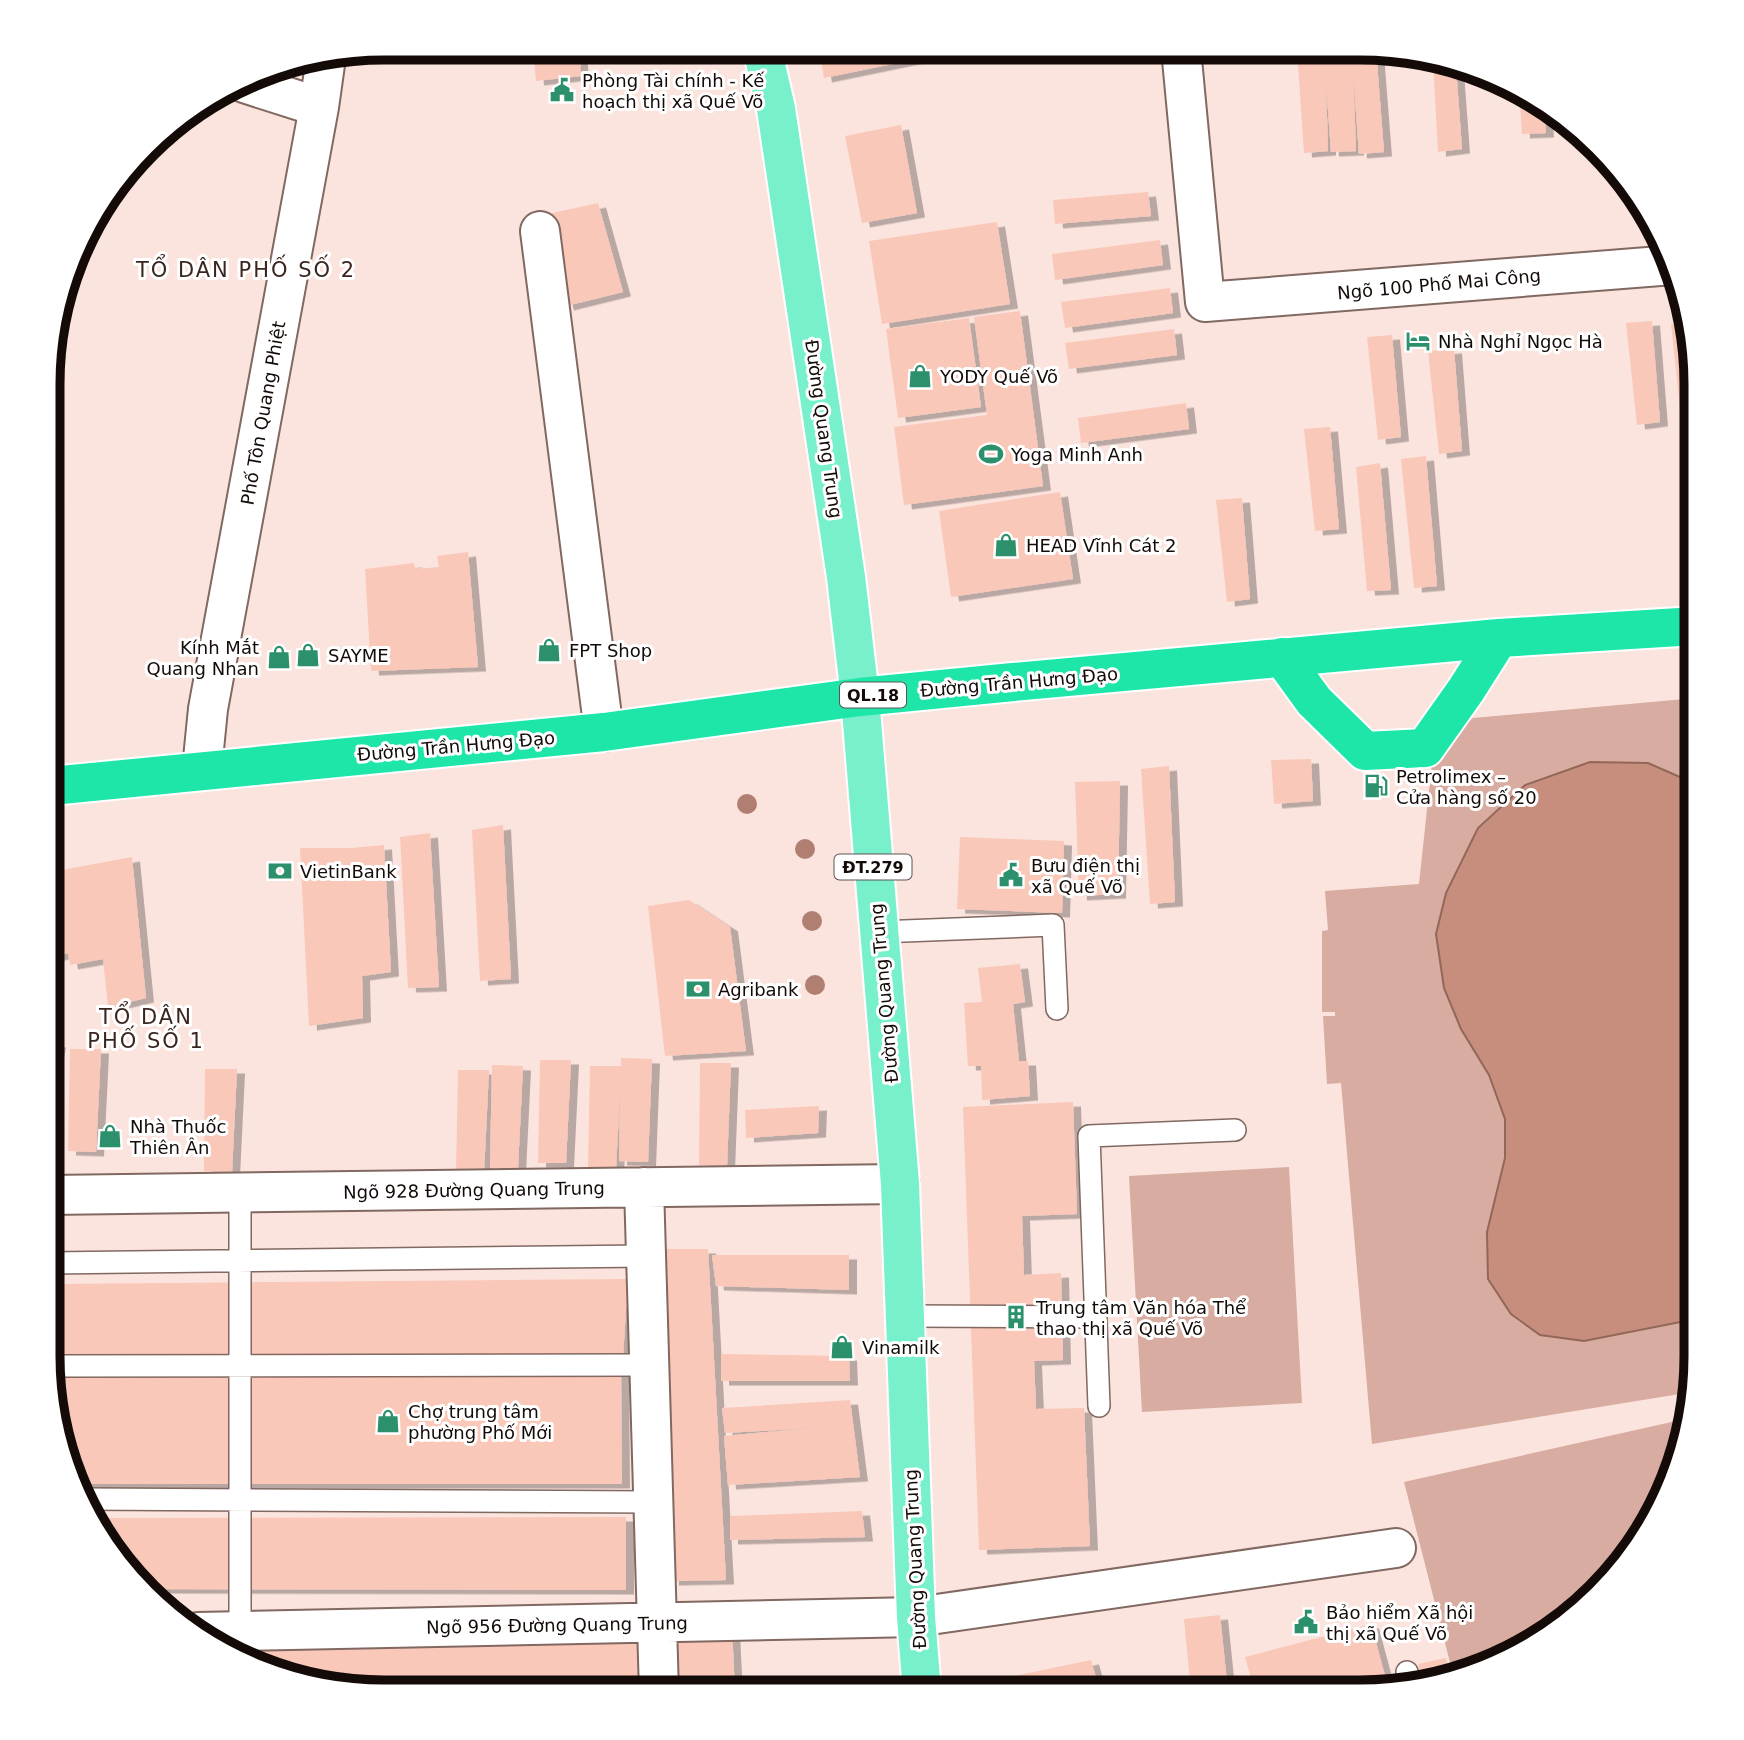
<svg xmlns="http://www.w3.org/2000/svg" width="1744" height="1740" font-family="'DejaVu Sans',sans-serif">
<defs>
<filter id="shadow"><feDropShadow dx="8" dy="4.5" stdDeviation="0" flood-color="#0004"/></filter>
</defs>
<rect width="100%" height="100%" fill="#fbe4dd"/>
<path fill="#d8aca0" d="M1696,698V1378L1692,1392L1372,1444L1341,1083L1327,1084L1323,1016H1335V1012H1322V931L1328,930L1325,891L1419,884L1434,744L1473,718Z
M1289,1167L1302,1403L1142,1412L1129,1176Z
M1685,1419L1662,1505L1565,1623L1469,1675L1454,1678L1404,1482Z"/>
<path fill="#c88e7d" stroke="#92675a" stroke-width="2" d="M1590,762L1648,763L1696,784V1319L1584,1341L1540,1335L1511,1314L1488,1279L1487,1232L1505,1158V1119L1489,1075L1461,1029L1444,988L1436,934L1446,893L1478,828L1525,785Z"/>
<path fill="#fac8b9" filter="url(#shadow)" d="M533,48H579L581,76L536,81Z
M819,48L940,49L941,54L824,78Z
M1297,50H1376L1384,152L1359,154L1353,70L1356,151L1331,152L1326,82L1328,151L1304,153Z
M1433,60L1456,68L1462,149L1438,152Z
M1519,89L1529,93L1544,106L1546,133L1522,134Z
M1562,121L1564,123L1575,133L1562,134Z
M901,125L917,213L862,223L845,136Z
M1148,192L1151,216L1055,224L1053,200Z
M598,203L623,292L566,306L543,215Z
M997,222L1010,304L882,324L869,241Z
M1160,240L1163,265L1055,280L1052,254Z
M1170,288L1173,313L1065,328L1061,302Z
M1020,311L1043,486L904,505L894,427L987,415L974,317Z
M969,318L981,407L898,418L886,329Z
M1652,321L1660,422L1637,425L1626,323Z
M1688,323L1696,362V425L1682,426L1671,324Z
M1174,329L1177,355L1069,369L1065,343Z
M1392,335L1401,437L1378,440L1367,337Z
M1454,349L1462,451L1439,454L1428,351Z
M1186,403L1189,429L1081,443L1078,418Z
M1330,427L1339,529L1315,531L1304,429Z
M1426,456L1437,586L1414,588L1401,459Z
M1380,463L1391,590L1367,591L1356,467Z
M1060,492L1073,579L951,597L939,511Z
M1242,498L1250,599L1227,602L1216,500Z
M468,552L478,667L371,671L365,569L414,563L415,569L439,567L437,556Z
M1311,759L1313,801L1274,804L1271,760Z
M1169,766L1175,902L1150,904L1141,769Z
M1120,781L1118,894L1079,896L1075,782Z
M503,825L511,979L480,981L472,830Z
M430,833L439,987L408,988L400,837Z
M960,837L1064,841L1062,913L957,909Z
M384,845L391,972L362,976L363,1018L309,1026L300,848H351Z
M132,857L146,998L108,1007L103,959L70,965L68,953L50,958L51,872Z
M689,900L730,927L746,1051L665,1056L648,906Z
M1020,964L1025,1002L1013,1004L1019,1061H1028L1030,1096L982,1100L981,1066H968L964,1003L982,1002L978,968Z
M50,1043H58L51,1080H50Z
M70,1049H101L96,1152L68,1151Z
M621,1058L652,1059L648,1162L619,1161L620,1091L616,1169H588L590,1066H621Z
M540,1060H571L566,1163H538Z
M700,1063H731L727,1166L699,1165Z
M492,1065L523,1066L518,1168H490Z
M205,1069H237L232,1172L204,1171Z
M458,1070H489L484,1173H456Z
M1073,1102L1077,1214L1022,1216L1024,1275L1061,1273L1063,1360L1034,1361L1036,1409L1084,1408L1090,1546L979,1550L963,1107Z
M819,1106L818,1133L746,1138L745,1110Z
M654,1249H708L726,1580L671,1581Z
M712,1255H849V1290L716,1286Z
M628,1279L623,1356L48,1358V1284Z
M721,1354L849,1356L850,1381H721Z
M621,1371L622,1484H75L65,1465L48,1378V1374Z
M850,1400L860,1477L728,1485L724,1436L812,1428L725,1433L722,1408Z
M862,1511L865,1537L730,1540V1516Z
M626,1517V1590L149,1589L117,1561L94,1518Z
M1220,1615L1228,1692H1191L1184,1619Z
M1371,1624L1385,1676L1323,1692H1255L1245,1657Z
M732,1629L735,1692H678L675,1631Z
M645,1633L647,1692H362L256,1660V1645Z
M1446,1658L1451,1678L1423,1684L1418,1664Z
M1091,1660L1100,1692H987L985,1682Z
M1393,1683L1394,1690L1359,1692V1691Z"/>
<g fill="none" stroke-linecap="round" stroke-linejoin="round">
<g stroke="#816861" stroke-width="24">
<path id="lane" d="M879,932L1053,925L1057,1009
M49,1263L646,1256
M905,1316L1096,1317
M48,1366L649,1365
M1099,1406L1089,1136L1235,1130
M83,1499L653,1502
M240,1631V1193
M1407,1672L1410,1686"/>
</g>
<g stroke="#816861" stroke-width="42">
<path id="street" d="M1181,49L1205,302L1673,265
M244,83L319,107
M540,231L604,732
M202,769L208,709L319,107L326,57
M644,1187L659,1692
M49,1195L900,1184
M198,1632L916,1617L1396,1548"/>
</g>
<g stroke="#fff" stroke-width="42">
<path id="primary" d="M762,48L776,109L846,577L860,697L900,1184L916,1617L922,1692"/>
</g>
<g stroke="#fff" stroke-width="42">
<path id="highway" d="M1282,657L1314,701L1365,751L1425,748L1466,690L1499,638
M51,786L604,732L860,697L1013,682L1499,638L1696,626"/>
</g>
<use href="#lane" stroke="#fff" stroke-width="21"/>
<use href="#street" stroke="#fff" stroke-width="38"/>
<use href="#primary" stroke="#77f0cb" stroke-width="38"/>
<use href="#highway" stroke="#1de6a8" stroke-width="38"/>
</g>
<g fill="#b17f71">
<circle cx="747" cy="804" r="10"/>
<circle cx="805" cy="849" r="10"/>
<circle cx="812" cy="921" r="10"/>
<circle cx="815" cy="985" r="10"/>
</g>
<defs>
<g id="civic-bare" transform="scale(1.89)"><path d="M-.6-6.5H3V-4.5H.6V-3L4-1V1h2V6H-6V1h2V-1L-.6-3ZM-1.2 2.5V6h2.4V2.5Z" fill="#2b906b" stroke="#fff" stroke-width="2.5" paint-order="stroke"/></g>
<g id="hotel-bare" transform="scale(1.89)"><path d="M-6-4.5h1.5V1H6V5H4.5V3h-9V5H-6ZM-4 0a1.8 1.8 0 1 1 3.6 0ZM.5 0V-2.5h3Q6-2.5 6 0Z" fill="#2b906b" stroke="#fff" stroke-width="2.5" paint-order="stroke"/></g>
<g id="shop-bare" transform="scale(1.89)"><path d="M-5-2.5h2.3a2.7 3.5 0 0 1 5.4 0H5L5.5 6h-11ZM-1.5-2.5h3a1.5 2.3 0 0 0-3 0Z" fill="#2b906b" stroke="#fff" stroke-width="2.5" paint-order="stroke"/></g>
<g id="stadium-bare" transform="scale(1.89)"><path d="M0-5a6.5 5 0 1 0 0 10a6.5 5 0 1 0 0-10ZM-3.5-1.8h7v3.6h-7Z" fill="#2b906b" stroke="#fff" stroke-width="2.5" paint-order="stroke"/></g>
<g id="fuel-bare" transform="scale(1.89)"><path d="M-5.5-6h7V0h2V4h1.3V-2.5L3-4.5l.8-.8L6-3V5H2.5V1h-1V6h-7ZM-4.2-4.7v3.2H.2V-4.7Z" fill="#2b906b" stroke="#fff" stroke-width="2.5" paint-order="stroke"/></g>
<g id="bank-bare" transform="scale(1.89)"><path d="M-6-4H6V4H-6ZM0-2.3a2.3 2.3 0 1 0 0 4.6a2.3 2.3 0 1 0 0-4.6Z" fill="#2b906b" stroke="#fff" stroke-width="2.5" paint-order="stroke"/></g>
<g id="building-bare" transform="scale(1.89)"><path d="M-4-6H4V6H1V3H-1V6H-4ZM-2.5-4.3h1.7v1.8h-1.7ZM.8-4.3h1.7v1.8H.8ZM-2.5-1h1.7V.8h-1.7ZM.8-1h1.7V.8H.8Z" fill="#2b906b" stroke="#fff" stroke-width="2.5" paint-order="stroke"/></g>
</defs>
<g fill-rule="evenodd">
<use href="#civic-bare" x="562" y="90"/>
<use href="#hotel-bare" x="1418" y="341"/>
<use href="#shop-bare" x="920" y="376"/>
<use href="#stadium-bare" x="991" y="454"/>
<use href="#shop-bare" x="1006" y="545"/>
<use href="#shop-bare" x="549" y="650"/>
<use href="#shop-bare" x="308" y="655"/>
<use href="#shop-bare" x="279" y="657"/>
<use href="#fuel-bare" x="1376" y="786"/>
<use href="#bank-bare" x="280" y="871"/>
<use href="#civic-bare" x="1011" y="875"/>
<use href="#bank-bare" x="698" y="989"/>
<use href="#shop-bare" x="110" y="1136"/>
<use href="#building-bare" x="1016" y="1317"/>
<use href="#shop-bare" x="842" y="1347"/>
<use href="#shop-bare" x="388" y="1421"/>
<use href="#civic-bare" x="1306" y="1622"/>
</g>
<g text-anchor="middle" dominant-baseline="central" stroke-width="6" stroke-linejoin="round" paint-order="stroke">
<g fill="#fff" stroke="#5a5452" stroke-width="2">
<rect x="840" y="682.5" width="66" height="25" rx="5"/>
<rect x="834.5" y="854.5" width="77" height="25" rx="5"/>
</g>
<g font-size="16" font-weight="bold" fill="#140b08">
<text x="873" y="695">QL.18</text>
<text x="873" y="867">ĐT.279</text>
</g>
<g font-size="18" fill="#140b08" stroke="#fff" text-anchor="start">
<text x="582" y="80">Phòng Tài chính - Kế<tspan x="582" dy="21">hoạch thị xã Quế Võ</tspan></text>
<text x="1438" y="341">Nhà Nghỉ Ngọc Hà</text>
<text x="940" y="376">YODY Quế Võ</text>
<text x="1011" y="454">Yoga Minh Anh</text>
<text x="1026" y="545">HEAD Vĩnh Cát 2</text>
<text x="259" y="647" text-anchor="end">Kính Mắt<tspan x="259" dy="21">Quang Nhan</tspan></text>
<text x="569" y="650">FPT Shop</text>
<text x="328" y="655">SAYME</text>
<text x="1396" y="776">Petrolimex –<tspan x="1396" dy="21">Cửa hàng số 20</tspan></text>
<text x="1031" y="865">Bưu điện thị<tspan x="1031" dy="21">xã Quế Võ</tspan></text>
<text x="300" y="871">VietinBank</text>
<text x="718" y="989">Agribank</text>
<text x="130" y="1126">Nhà Thuốc<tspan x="130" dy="21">Thiên Ân</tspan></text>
<text x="1036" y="1307">Trung tâm Văn hóa Thể<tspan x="1036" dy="21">thao thị xã Quế Võ</tspan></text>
<text x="862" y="1347">Vinamilk</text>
<text x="408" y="1411">Chợ trung tâm<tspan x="408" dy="21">phường Phố Mới</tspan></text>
<text x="1326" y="1612">Bảo hiểm Xã hội<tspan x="1326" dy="21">thị xã Quế Võ</tspan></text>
</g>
<g font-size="18" fill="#140b08" stroke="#fff">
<text transform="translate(1439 284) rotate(-5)">Ngõ 100 Phố Mai Công</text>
<text transform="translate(263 413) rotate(-80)">Phố Tôn Quang Phiệt</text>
<text transform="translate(824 429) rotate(82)">Đường Quang Trung</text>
<text transform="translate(1019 682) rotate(-5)">Đường Trần Hưng Đạo</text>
<text transform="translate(456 746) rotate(-5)">Đường Trần Hưng Đạo</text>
<text transform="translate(884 993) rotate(-95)">Đường Quang Trung</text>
<text transform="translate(474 1190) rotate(-1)">Ngõ 928 Đường Quang Trung</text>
<text transform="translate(915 1559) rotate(-93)">Đường Quang Trung</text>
<text transform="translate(557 1625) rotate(-1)">Ngõ 956 Đường Quang Trung</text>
</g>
<g font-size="21" letter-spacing="2" fill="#3a251f" stroke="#fff">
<text x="246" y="270">TỔ DÂN PHỐ SỐ 2</text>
<text x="146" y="1017">TỔ DÂN<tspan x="146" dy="24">PHỐ SỐ 1</tspan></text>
</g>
</g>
<path d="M0 0H1744V1740H0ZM384 60H1360A324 324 0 0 1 1684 384V1356A324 324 0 0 1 1360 1680H384A324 324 0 0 1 60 1356V384A324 324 0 0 1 384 60Z" fill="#fff" fill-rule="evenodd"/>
<path fill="none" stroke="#140b08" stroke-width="9" d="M384 60H1360A324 324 0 0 1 1684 384V1356A324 324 0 0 1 1360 1680H384A324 324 0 0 1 60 1356V384A324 324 0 0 1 384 60Z"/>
</svg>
